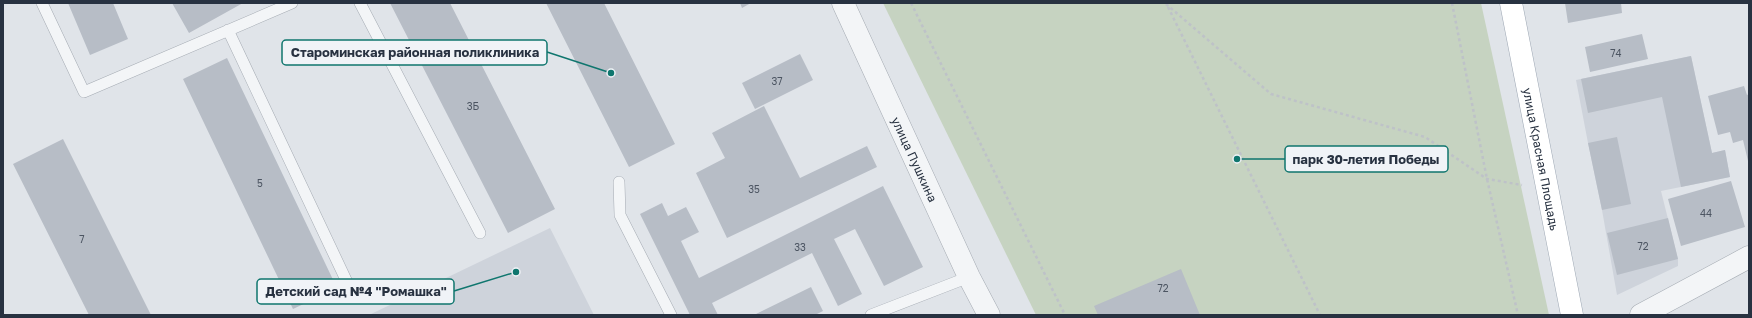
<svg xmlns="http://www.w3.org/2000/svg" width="1752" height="318" font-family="'Golos Text',sans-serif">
<rect width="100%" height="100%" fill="#e0e4e9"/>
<path fill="#ced3db" d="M1691,56L1712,153L1725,150L1730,177L1661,191L1678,259V266L1617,295L1602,210L1588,143L1576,80Z
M550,228L594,315H369Z"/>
<path fill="#c6d3c1" d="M883,3H1481L1549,315H1036Z"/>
<path fill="#b7bdc6" d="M68,3H113L128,39L90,55Z
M172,3H243L189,33Z
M390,3H450L555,209L508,233Z
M546,3H604L675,144L629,167Z
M740,3H751L742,8Z
M1565,3H1621L1622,13L1568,23Z
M1642,34L1648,59L1590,72L1585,47Z
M800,54L813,80L755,109L742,83Z
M1691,56L1712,153L1725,150L1730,177L1681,187L1662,97L1588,113L1581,79Z
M227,58L337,288L293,309L183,79Z
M1744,86L1747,95L1749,94L1748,161L1743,140L1733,143L1730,132L1718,135L1708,96Z
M764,106L800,178L867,146L877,167L727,238L696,173L725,158L712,133Z
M1617,137L1631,204L1602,210L1588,143Z
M63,139L151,315H89L13,164Z
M1731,181L1745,227L1681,246L1668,199Z
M883,186L923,267L884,286L855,229L834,239L862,294L838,306L812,253L712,303L718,315H690L640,214L662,203L668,216L686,207L699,232L681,241L699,278Z
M1668,218L1678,259L1617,275L1607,233Z
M1181,269L1200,315H1098L1094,306Z
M811,287L823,311L815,315H754Z"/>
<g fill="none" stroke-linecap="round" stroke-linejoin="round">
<g stroke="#a5abb3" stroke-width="12">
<path id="service" d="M42,3L84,92L292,3
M360,3L480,233
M228,30L347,282
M619,182L620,215L671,315
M871,315L969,277"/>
</g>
<g stroke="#a5abb3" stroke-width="23">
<g id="minor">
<path id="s1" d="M843,3L969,277L989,315"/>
<path d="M1641,315L1749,257"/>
</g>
</g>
<g stroke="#9fa9b5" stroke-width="23">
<g id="primary">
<path id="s2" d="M1511,3L1572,315"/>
</g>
</g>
<path stroke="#bec2c8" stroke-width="2.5" stroke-dasharray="3 3" stroke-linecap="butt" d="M911,3L1065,315
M1452,3L1487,179L1518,315
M1166,4L1271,94L1425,137L1487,179L1522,185
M1168,7L1320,315"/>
<use href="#service" stroke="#f3f5f7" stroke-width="11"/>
<use href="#minor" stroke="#f3f5f7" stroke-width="22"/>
<use href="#primary" stroke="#fff" stroke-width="22"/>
</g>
<g text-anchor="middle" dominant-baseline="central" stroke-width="3" stroke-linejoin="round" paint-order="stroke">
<g font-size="10" fill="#4c5562">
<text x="1616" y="53">74</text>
<text x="777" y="81">37</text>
<text x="473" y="106">3Б</text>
<text x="260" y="183">5</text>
<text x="754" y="189">35</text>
<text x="1706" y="213">44</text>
<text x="82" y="239">7</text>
<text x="1643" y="246">72</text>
<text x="800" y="247">33</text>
<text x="1163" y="288">72</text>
</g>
<g font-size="12" fill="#283241" stroke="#f0f3f7">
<text stroke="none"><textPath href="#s2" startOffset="159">улица Красная Площадь</textPath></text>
<text stroke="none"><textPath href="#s1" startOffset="172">улица Пушкина</textPath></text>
</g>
</g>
<path fill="none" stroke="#0f766e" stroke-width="1.5" d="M611 73L547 52M1237 159L1285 159M516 272L454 291"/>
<g fill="#0f766e" stroke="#f0f3f7" stroke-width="1.5">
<circle cx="611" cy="73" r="4"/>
<circle cx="1237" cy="159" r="4"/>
<circle cx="516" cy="272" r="4"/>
</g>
<g fill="#f0f3f7" stroke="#0f766e" stroke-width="1.5">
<rect x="282" y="40" width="265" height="25" rx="4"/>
<rect x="1285" y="146" width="163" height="26" rx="4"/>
<rect x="257" y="279" width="197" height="25" rx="4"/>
</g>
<g font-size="13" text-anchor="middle" font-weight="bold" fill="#283241">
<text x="415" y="57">Староминская районная поликлиника</text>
<text x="1366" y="164">парк 30-летия Победы</text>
<text x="356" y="296">Детский сад №4 "Ромашка"</text>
</g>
<rect width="1752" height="318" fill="none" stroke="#283241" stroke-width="8"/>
</svg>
